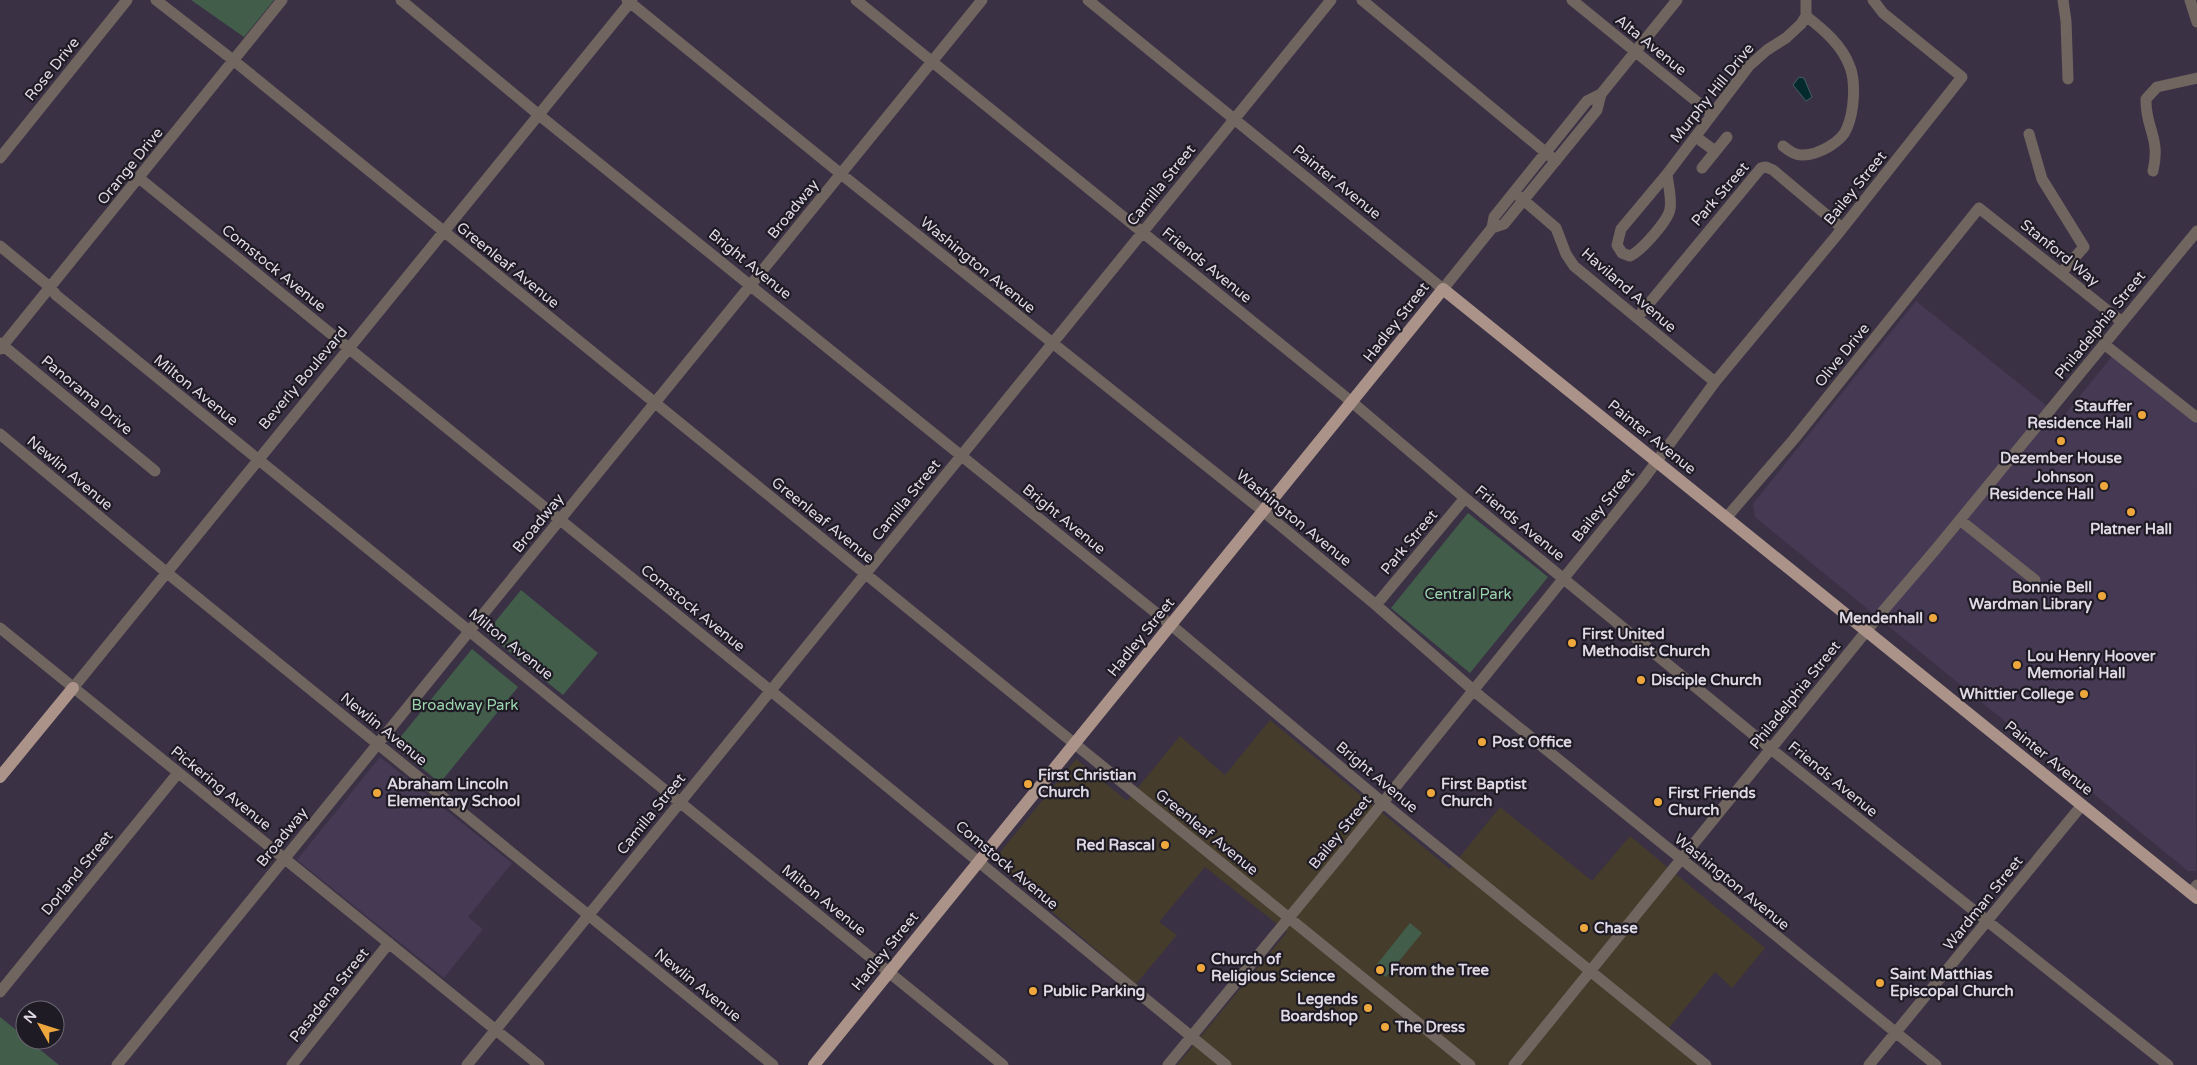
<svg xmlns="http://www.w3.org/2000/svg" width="2197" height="1065" font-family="'Varela Round',sans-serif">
<rect width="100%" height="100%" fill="#3a3145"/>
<path fill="#453c2b" d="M1270,720L1450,869L1500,807L1592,881L1630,836L1765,948L1732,988L1715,972L1663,1035L1698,1065H1177L1287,932L1205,867L1159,922L1177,935L1136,984L993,861L1076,759L1127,801L1180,736L1225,775Z"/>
<path fill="#463954" d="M1916,301L2062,418L2118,349L2197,411L2196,871H2188L1755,517L1753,504Z
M380,757L512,863L468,917L483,929L444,978L297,860Z"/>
<path fill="#425e4a" d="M191,0H274L244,37Z
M1468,513L1548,577L1470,673L1391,608Z
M521,590L598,653L563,695L486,633Z
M472,649L518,687L440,783L394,745Z
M1410,923L1422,933L1386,977L1374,968Z
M0,1017L25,1037V1040H28L59,1065H0Z"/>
<path fill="#042a2e" stroke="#465e65" d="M1799,77L1804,78L1812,97L1806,101L1793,85Z"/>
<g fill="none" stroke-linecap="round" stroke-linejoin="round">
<path stroke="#716560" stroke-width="11" d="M156,0L233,60L1470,1065
M401,0L539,115L1171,625L1382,802L1706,1065
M627,0L841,174L1263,511L1376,605L1480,696L1936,1065
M856,0L1353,403L1465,498L1771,749L2168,1065
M1088,0L1443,289L1492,228L1494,217L1587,101L1601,94L1677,0
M1362,0L1556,161
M1572,0L1712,114
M2063,0L2066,21L2068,79
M2190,0L2197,22
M2029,134L2042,179L2084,247L2061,273
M1696,137L1715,151
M1783,146C1789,151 1796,156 1803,155C1818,155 1842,142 1847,128C1854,112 1856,83 1850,67C1842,45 1824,30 1806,16
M0,158L127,0
M1702,168L1727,137
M2153,171C2161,137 2145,128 2146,99L2157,87L2197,78
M1667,174C1668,185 1672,198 1670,209C1668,221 1641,251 1630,256L1622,253L1617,245L1621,229L1667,174L1749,66L1767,50L1786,38L1801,24L1806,16V0
M139,178L771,691L1226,1065
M1514,192L1556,228L1566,254L1574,266L1715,382
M1492,228L1504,224L1597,110L1601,94
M0,246L51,288L56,295C371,552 688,807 1003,1065
M1637,318L1761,168L1766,167L1773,170L1842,228
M0,343L155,471
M2104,344L2196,417
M0,349L282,0
M0,434L166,572L773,1065
M1726,518L1794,439L1979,208L2122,322
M1960,520L2035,580
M1376,605L1465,498
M0,628L539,1065
M73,688L632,0
M2190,893L2197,885
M0,992L178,773
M117,1065L982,0
M292,1065L389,943
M467,1065L1331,0
M1168,1065L1339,857L1643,480L1715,382L1837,235L1962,77L1883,13L1873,0
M1514,1065L1877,618L1936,549L2197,231
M1869,1065L2082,805"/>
<path stroke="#ab9389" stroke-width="12" d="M0,777L73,688
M814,1065L1443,289L2197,898"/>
</g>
<g fill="#eea73d" stroke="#1f1b24" stroke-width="2">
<circle cx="2142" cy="415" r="5"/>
<circle cx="2061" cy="441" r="5"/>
<circle cx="2104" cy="486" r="5"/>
<circle cx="2131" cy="512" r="5"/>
<circle cx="2102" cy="596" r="5"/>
<circle cx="1933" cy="618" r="5"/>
<circle cx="1572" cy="643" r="5"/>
<circle cx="2017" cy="665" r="5"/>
<circle cx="1641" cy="680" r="5"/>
<circle cx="2084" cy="694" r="5"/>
<circle cx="1482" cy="742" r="5"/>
<circle cx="1028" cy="784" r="5"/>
<circle cx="377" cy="793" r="5"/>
<circle cx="1431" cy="793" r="5"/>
<circle cx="1658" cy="802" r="5"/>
<circle cx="1165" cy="845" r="5"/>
<circle cx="1584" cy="928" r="5"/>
<circle cx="1201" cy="968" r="5"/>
<circle cx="1380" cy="970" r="5"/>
<circle cx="1880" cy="983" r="5"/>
<circle cx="1033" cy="991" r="5"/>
<circle cx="1368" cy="1008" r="5"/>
<circle cx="1385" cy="1027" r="5"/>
</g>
<g text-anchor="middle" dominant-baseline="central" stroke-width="4.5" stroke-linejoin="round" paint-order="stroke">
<g font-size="15" fill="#dfd9e6" stroke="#1f1b24">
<text transform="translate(1651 45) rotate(39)">Alta Avenue</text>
<text transform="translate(52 69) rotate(-51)">Rose Drive</text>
<text transform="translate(1712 93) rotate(-51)">Murphy Hill Drive</text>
<text transform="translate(130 166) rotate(-51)">Orange Drive</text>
<text transform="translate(1337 182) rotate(39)">Painter Avenue</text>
<text transform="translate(1161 185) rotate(-51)">Camilla Street</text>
<text transform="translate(1855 188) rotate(-51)">Bailey Street</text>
<text transform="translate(1720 194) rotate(-49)">Park Street</text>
<text transform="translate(793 209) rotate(-51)">Broadway</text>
<text transform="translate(2060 253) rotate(39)">Stanford Way</text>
<text transform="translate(750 264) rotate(39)">Bright Avenue</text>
<text transform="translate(508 265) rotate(39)">Greenleaf Avenue</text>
<text transform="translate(978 265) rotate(39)">Washington Avenue</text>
<text transform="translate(1207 265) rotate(39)">Friends Avenue</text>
<text transform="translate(274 268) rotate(39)">Comstock Avenue</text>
<text transform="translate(1629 290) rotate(41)">Haviland Avenue</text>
<text transform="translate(1396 322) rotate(-52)">Hadley Street</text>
<text transform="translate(2100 325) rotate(-51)">Philadelphia Street</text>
<text transform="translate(1842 355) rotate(-51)">Olive Drive</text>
<text transform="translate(303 378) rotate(-50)">Beverly Boulevard</text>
<text transform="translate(196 390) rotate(39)">Milton Avenue</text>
<text transform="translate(87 395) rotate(40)">Panorama Drive</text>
<text transform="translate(1652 437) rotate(39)">Painter Avenue</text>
<text transform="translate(70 473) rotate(40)">Newlin Avenue</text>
<text transform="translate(906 500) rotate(-51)">Camilla Street</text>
<text transform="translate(1603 505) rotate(-51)">Bailey Street</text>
<text transform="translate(1294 518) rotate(39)">Washington Avenue</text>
<text transform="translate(1064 519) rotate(39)">Bright Avenue</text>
<text transform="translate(823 520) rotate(39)">Greenleaf Avenue</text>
<text transform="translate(538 523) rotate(-51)">Broadway</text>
<text transform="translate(1520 523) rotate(39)">Friends Avenue</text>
<text transform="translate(1409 542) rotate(-50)">Park Street</text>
<text transform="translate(693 608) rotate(39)">Comstock Avenue</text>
<text transform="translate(1141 637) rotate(-51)">Hadley Street</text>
<text transform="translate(511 644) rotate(39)">Milton Avenue</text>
<text transform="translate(1795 695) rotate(-51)">Philadelphia Street</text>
<text transform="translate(384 729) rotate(39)">Newlin Avenue</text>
<text transform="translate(2049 758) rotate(39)">Painter Avenue</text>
<text transform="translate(1377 777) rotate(40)">Bright Avenue</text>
<text transform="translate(1833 779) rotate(39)">Friends Avenue</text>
<text transform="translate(221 788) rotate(39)">Pickering Avenue</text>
<text transform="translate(651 814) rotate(-51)">Camilla Street</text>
<text transform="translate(1207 832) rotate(39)">Greenleaf Avenue</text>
<text transform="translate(1340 832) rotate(-51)">Bailey Street</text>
<text transform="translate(282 837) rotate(-51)">Broadway</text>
<text transform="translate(1007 865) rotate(40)">Comstock Avenue</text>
<text transform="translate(77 873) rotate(-51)">Dorland Street</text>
<text transform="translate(1732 882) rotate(39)">Washington Avenue</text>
<text transform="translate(824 900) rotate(39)">Milton Avenue</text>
<text transform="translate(1983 903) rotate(-51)">Wardman Street</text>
<text transform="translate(885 951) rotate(-51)">Hadley Street</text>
<text transform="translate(698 985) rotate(39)">Newlin Avenue</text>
<text transform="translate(329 995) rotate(-51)">Pasadena Street</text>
</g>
<g font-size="15" font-weight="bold" fill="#dfd9e6" stroke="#1f1b24" text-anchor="start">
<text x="2132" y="406" text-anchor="end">Stauffer<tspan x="2132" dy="17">Residence Hall</tspan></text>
<text x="2061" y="458" text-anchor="middle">Dezember House</text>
<text x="2094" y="477" text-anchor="end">Johnson<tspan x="2094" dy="17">Residence Hall</tspan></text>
<text x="2131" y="529" text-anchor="middle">Platner Hall</text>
<text x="2092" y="587" text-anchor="end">Bonnie Bell<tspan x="2092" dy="17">Wardman Library</tspan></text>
<text x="1923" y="618" text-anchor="end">Mendenhall</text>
<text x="1582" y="634">First United<tspan x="1582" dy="17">Methodist Church</tspan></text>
<text x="2027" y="656">Lou Henry Hoover<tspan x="2027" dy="17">Memorial Hall</tspan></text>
<text x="1651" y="680">Disciple Church</text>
<text x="2074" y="694" text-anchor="end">Whittier College</text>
<text x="1492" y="742">Post Office</text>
<text x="1038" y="775">First Christian<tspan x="1038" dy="17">Church</tspan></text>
<text x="387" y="784">Abraham Lincoln<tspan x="387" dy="17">Elementary School</tspan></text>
<text x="1441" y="784">First Baptist<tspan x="1441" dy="17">Church</tspan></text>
<text x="1668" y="793">First Friends<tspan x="1668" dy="17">Church</tspan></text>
<text x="1155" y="845" text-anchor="end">Red Rascal</text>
<text x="1594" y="928">Chase</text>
<text x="1211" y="959">Church of<tspan x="1211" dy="17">Religious Science</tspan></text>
<text x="1390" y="970">From the Tree</text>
<text x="1890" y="974">Saint Matthias<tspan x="1890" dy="17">Episcopal Church</tspan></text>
<text x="1043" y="991">Public Parking</text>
<text x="1358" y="999" text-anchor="end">Legends<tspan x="1358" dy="17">Boardshop</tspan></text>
<text x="1395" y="1027">The Dress</text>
</g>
<g font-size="15" fill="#9bd5ad" stroke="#1f1b24">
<text x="1468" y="594">Central Park</text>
<text x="465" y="705">Broadway Park</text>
</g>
</g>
<g transform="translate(40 1025) rotate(309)"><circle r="24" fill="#1f1b24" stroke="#6c6772"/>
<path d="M0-4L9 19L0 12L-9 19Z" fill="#eea73d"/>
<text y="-8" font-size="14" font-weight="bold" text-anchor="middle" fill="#dfd9e6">N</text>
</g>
</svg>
